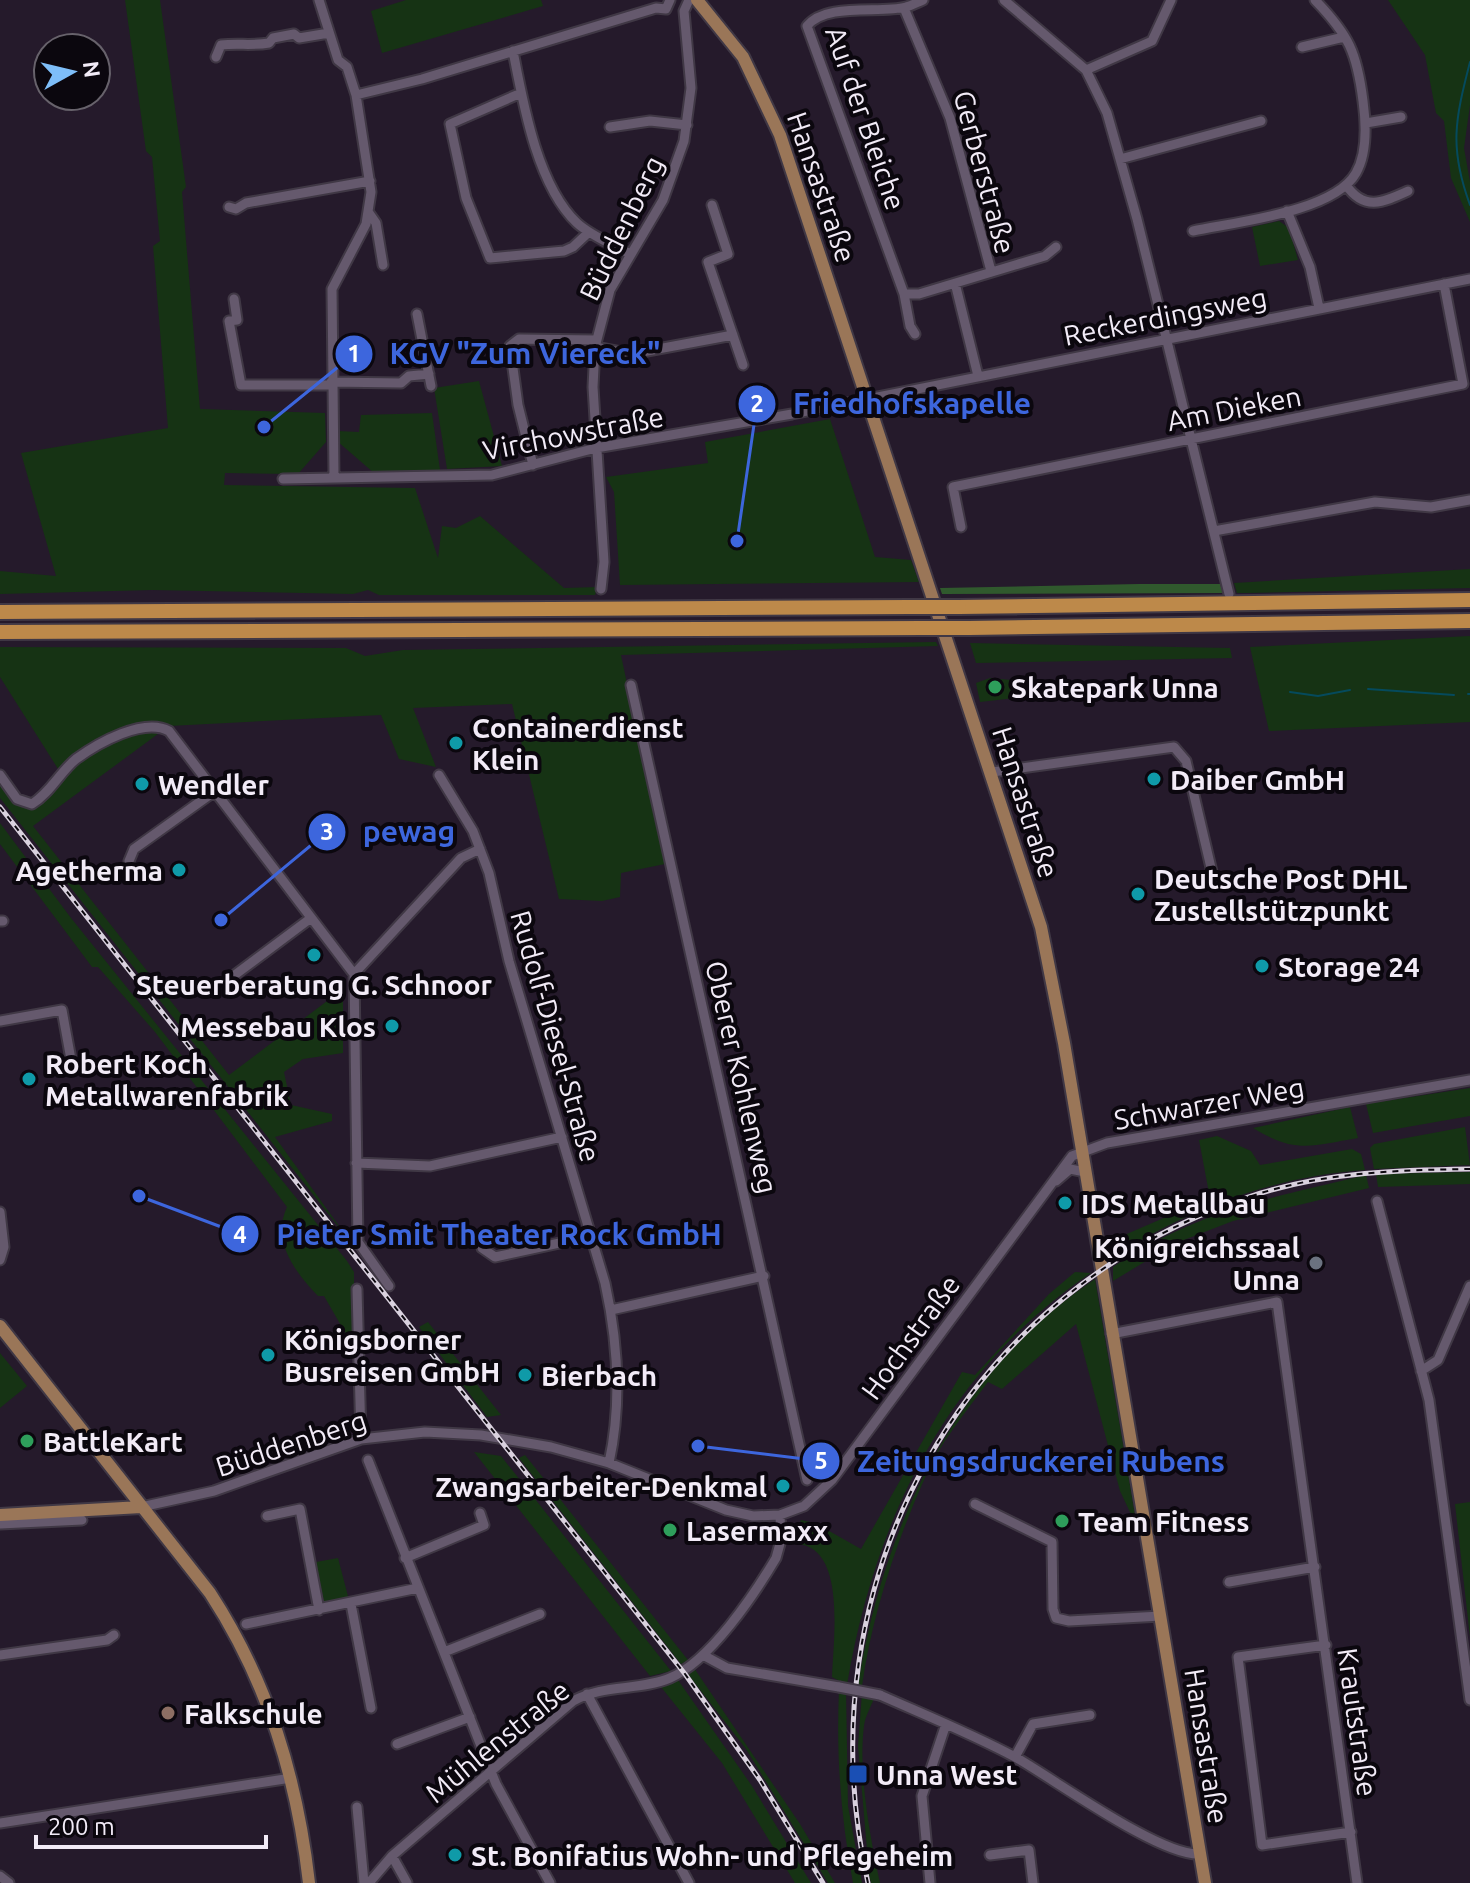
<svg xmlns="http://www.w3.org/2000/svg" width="1470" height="1883" font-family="Ubuntu,sans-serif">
<rect width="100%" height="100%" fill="#251a2b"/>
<path fill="#163314" d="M125,0H160L186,187L182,192L200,409L325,413L326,442L298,474L225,473L224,485L415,488L438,558L442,526L456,528L480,516L564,588L598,587L595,595H379L368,590L353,594L152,590L0,594V571L56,576L21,453L168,428L153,246L160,241L152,157L146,151Z
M406,0H541L543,6L382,53L371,11Z
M1388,0H1470V105L1464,148L1470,182V222L1451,178L1444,121L1436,113L1425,55Z
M1279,221L1289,228L1298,260L1260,266L1252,227Z
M479,381L502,466L447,469L434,388Z
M432,413L440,470L374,473L337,441V431L359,432L361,415Z
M830,419L875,557L911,560L919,582L620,585L614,492L606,477L708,463L705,442Z
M1470,569V588L1249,593H1237L1234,583Z
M1470,636V722L1269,731L1250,647Z
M936,642L938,646L621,655L665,864L621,873L620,897L602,901L559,899L512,704L413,708L436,767L399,759L381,715L169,726C134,713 88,755 60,772L0,677V647L346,648L365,656L403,650Z
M970,643L1230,648L1232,658L976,663Z
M990,678L1011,680L1015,698L980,702L976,683Z
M142,730L162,731L33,826L229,1075L343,989V1053L303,1059L284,1072L291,1105L332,1114V1121L275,1137L352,1244L0,798V779L20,806L33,807L83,758Z
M0,823L71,918L347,1261L354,1272V1348L324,1296H318C295,1272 271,1241 287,1207L155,1032L98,967H92L0,844Z
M1470,1088V1116L1373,1133L1366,1104Z
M1350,1107L1358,1138C1311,1146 1296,1154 1253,1128Z
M1465,1127L1470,1165L1374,1169L1370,1148L1374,1144Z
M1217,1136L1251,1151L1260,1165L1352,1149L1361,1154L1365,1170C1274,1176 1184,1210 1109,1260L1107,1245L1113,1240L1166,1217L1165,1209L1209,1193L1199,1140Z
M1470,1172V1184L1378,1187L1376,1174Z
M1366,1175L1369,1188L1233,1221L1176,1243L1113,1281V1267C1198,1210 1271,1198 1366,1175Z
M1075,1272L1091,1273C947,1370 875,1518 847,1685L832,1677C833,1644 844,1567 811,1548C806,1545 798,1544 792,1542L801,1520L815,1523L861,1549L962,1372L975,1375L1049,1294Z
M1095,1279L1137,1527L1120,1491L1076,1324L1002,1389L988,1382C965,1413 939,1444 924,1480C895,1545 872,1616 862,1686H858C882,1527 957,1371 1095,1279Z
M428,1322L501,1415L487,1417L419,1327Z
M0,1353L27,1386L0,1408Z
M474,1452L501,1456L671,1671L650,1676Z
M525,1455L688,1660L681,1664L519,1458Z
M1470,1502V1637L1455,1504Z
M338,1558L349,1600L328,1604L324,1602L316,1562Z
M694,1668L800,1824L835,1883H828L746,1749L687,1673Z
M678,1680L752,1786L811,1883H795L722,1763L661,1687Z
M839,1690L846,1691L848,1806L862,1883H853C841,1818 836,1757 839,1690Z
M862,1693L875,1696C872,1705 865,1716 864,1726C858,1773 870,1837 880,1883H871L864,1852L867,1849L858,1746Z"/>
<path fill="#30592d" d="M1139,584H1220L1223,593L942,594L940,588Z"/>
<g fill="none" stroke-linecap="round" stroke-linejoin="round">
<path stroke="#054a5c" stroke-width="2" d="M1470,62C1455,120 1449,148 1470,205
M1368,689L1454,695
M1290,692L1318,696L1350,690
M1468,694H1470"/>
<g stroke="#403845" stroke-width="13">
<path id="minor" d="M319,0L338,60L347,67L356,95L371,192L366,224L332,289L334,477
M923,0C918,2 911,6 906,7C880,14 826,2 807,26L904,294H919L1045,256L1056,247
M1004,0L1086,70L1107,113L1137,219L1229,594
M904,8L950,118L991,271
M1302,47L1344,37
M513,51C523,103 537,185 577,223C591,236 612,244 630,254
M216,57L221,45C238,43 252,46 269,43L273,38L294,34L299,38L329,33
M1086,70L1152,41L1171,0
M521,93L450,124L466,198L490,258L564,251L573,247L589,232
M356,95L422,79L656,8L666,9L670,0
M1366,123L1401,117
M610,127L650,121L687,125
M1120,159L1261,121
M1346,185C1364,211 1382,203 1408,191
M712,205L728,254L708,262L743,365
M229,207L236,209L246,203L370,181
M1287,211L1310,267L1319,308
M369,213L376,223L383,265
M1193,231C1235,222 1334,212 1356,173C1368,152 1366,123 1363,101C1357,53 1349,35 1315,0
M955,283L978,376
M904,294L910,326L915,334
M234,299L237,320L229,321L241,385H332
M417,314L431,386
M595,347L631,354L733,335
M331,382L401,383L409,376L429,374
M533,465L518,405L510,346L519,339L596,340
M283,479L492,475L596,448L792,414L1470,279
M961,527L953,487L1463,384L1444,284
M1214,531L1375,502L1431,507L1470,500
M601,589L604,562L593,387L595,347L610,290L663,200L684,141L691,88L684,11L689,0
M631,685L807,1480
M992,772L1174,747L1186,761L1212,872
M0,775L17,799L32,804C50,793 60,772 76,759C98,743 144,717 169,731L354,974
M439,775L473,831L489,873L509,961L605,1283C618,1342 622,1403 609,1463
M129,861L134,849L215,791
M0,921H3
M228,987L232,977L311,918
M0,1021L62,1010L72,1065
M356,1163L430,1166L562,1137
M1056,1181L1070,1169L1085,1172
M1377,1201L1429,1400L1470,1700
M0,1212L4,1247L0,1260
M482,1248L495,1257L592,1236
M389,1286L358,1242L354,974L461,858L480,849
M357,1289L361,1439
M611,1310L764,1276
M1111,1334L1277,1302L1357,1883
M1421,1371L1438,1360L1470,1286
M368,1460L496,1784L550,1883
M975,1504L1052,1542L1053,1609L1056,1618L1069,1621L1161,1616
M141,1507L214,1491L361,1439L425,1432L481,1435L551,1447L609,1463L726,1510L753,1516L780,1515L804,1506L832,1480L1072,1156L1107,1143L1470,1080
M267,1516L300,1509L319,1610
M0,1524L82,1520
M405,1558L484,1525L480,1513
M1229,1582L1315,1567
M351,1604L371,1708
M246,1624L418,1588
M1326,1645L1238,1657L1262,1845L1351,1832
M444,1652L540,1614
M0,1655L107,1640L114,1635
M703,1655L727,1668L839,1687
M587,1694L689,1883
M880,1695C925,1715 972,1734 1015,1757C1054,1779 1161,1857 1200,1854
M397,1744L470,1717
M1015,1757L1033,1724L1090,1715
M357,1807L364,1883
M0,1823L291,1778
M990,1855L1029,1850L1033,1883
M392,1856L407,1883
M0,1876L9,1883
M369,1883L392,1856L573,1701C603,1684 639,1691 670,1678C710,1661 754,1595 776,1558L781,1540L780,1515
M930,1883L922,1796L946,1724"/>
</g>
<g stroke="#403845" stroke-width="16">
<path id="major" d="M697,0L743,57L780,135L1041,927L1064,1043L1205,1883
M0,1326L210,1593C268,1682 297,1778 309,1883
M0,1515L141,1507"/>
</g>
<g stroke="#403845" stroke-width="18">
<path id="highway" d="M959,607L1470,600
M0,612L909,607
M969,628L1470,621
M0,632L922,628"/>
</g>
<use href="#minor" stroke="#65596d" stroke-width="9"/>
<use href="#major" stroke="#9a7658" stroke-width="12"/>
<use href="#highway" stroke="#bd894a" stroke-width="14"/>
<g stroke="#d9d1de" stroke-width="5">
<path id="rail" d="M0,807L685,1674L760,1780L823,1883
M868,1883C800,1583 964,1285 1261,1193C1330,1172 1399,1170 1470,1169"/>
</g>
<use href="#rail" stroke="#0b070e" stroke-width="2" stroke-dasharray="6" stroke-linecap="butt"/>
<g stroke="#403845" stroke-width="13" stroke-linecap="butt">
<path id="minor-bridge" d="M839,1687L880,1695"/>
</g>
<g stroke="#403845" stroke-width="18" stroke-linecap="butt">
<path id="highway-bridge" d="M909,607H959
M922,628H969"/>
</g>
<use href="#minor-bridge" stroke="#65596d" stroke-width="9"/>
<use href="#highway-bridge" stroke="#bd894a" stroke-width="14"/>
</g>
<g fill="#2e9e5b" stroke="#0b070e" stroke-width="3">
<circle cx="995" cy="687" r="8"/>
<circle cx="27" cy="1441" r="8"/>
<circle cx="1062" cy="1521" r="8"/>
<circle cx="670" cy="1530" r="8"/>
</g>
<g fill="#0f9aa8" stroke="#0b070e" stroke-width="3">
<circle cx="456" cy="743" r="8"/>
<circle cx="1154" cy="779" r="8"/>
<circle cx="142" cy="784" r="8"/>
<circle cx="179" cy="870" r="8"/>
<circle cx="1138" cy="894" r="8"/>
<circle cx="314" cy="955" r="8"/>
<circle cx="1262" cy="966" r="8"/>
<circle cx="392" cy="1026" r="8"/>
<circle cx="29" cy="1079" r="8"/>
<circle cx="1065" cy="1203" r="8"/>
<circle cx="268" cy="1355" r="8"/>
<circle cx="525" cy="1375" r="8"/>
<circle cx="783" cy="1486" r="8"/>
<circle cx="455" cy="1855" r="8"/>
</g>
<circle fill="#6b7280" stroke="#0b070e" stroke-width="3" cx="1316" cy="1263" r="8"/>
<circle fill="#8d6e63" stroke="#0b070e" stroke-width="3" cx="168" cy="1713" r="8"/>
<rect fill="#1a4fb4" stroke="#0b070e" stroke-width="3" x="848" y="1764" width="20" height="20" rx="4"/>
<g text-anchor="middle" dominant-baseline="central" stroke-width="8" stroke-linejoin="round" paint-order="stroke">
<g font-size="28" fill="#f2ebf7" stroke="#0b070e">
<text transform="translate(866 118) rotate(71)">Auf der Bleiche</text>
<text transform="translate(985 172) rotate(75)">Gerberstraße</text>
<text transform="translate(822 187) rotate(71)">Hansastraße</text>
<text transform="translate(621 228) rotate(-64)">Büddenberg</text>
<text transform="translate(1165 316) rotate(-11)">Reckerdingsweg</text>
<text transform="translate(1234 408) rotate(-11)">Am Dieken</text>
<text transform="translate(573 433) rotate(-11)">Virchowstraße</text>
<text transform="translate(1026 802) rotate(72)">Hansastraße</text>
<text transform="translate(556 1036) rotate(74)">Rudolf-Diesel-Straße</text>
<text transform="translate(742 1077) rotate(77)">Oberer Kohlenweg</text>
<text transform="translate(1209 1103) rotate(-10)">Schwarzer Weg</text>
<text transform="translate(910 1337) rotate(-54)">Hochstraße</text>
<text transform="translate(291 1443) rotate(-18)">Büddenberg</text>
<text transform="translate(1358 1722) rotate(82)">Krautstraße</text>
<text transform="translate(497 1741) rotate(-39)">Mühlenstraße</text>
<text transform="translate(1207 1746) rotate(81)">Hansastraße</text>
</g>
<g font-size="28" font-weight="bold" fill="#f2ebf7" stroke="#0b070e" text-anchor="start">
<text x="1011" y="687">Skatepark Unna</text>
<text x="472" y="727">Containerdienst<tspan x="472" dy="32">Klein</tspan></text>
<text x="1170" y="779">Daiber GmbH</text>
<text x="158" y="784">Wendler</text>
<text x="163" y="870" text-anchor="end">Agetherma</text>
<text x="1154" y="878">Deutsche Post DHL<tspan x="1154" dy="32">Zustellstützpunkt</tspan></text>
<text x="1278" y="966">Storage 24</text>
<text x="314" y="984" text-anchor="middle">Steuerberatung G. Schnoor</text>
<text x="376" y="1026" text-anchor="end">Messebau Klos</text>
<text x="45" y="1063">Robert Koch<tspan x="45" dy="32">Metallwarenfabrik</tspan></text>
<text x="1081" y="1203">IDS Metallbau</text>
<text x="1300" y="1247" text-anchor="end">Königreichssaal<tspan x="1300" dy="32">Unna</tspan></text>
<text x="284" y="1339">Königsborner<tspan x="284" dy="32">Busreisen GmbH</tspan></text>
<text x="541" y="1375">Bierbach</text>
<text x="43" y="1441">BattleKart</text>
<text x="767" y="1486" text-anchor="end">Zwangsarbeiter-Denkmal</text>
<text x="1078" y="1521">Team Fitness</text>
<text x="686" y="1530">Lasermaxx</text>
<text x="184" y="1713">Falkschule</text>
<text x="876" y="1774">Unna West</text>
<text x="471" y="1855">St. Bonifatius Wohn- und Pflegeheim</text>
</g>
</g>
<path fill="none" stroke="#3d66dd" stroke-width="3" d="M264 427L354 354M737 541L757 404M221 920L327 832M139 1196L240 1234M698 1446L821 1461"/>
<g fill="#3d66dd" stroke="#0b070e" stroke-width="3">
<circle cx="264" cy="427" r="8"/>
<circle cx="737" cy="541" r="8"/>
<circle cx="221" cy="920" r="8"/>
<circle cx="139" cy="1196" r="8"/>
<circle cx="698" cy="1446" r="8"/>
<circle cx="354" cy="354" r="20"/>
<circle cx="757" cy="404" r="20"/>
<circle cx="327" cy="832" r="20"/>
<circle cx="240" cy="1234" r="20"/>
<circle cx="821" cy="1461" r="20"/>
</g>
<g font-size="24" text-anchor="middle" font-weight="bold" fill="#fff">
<text x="354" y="362">1</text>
<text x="757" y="412">2</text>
<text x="327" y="840">3</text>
<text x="240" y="1243">4</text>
<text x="821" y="1469">5</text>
</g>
<g font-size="30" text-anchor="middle" font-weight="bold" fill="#3d66dd" stroke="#0b070e" stroke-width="8" stroke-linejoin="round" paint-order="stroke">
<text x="525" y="364">KGV "Zum Viereck"</text>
<text x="912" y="414">Friedhofskapelle</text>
<text x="409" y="842">pewag</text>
<text x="499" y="1245">Pieter Smit Theater Rock GmbH</text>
<text x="1041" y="1472">Zeitungsdruckerei Rubens</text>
</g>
<g transform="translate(72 72) rotate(82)"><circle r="38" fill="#0b070e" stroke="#67626b" stroke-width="2"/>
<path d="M0-6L14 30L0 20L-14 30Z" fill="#7ebef9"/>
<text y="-12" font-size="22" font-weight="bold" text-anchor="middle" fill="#f2ebf7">N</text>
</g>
<path d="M36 1835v12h230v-12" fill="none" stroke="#f2ebf7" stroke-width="4"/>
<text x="48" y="1835" font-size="24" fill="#f2ebf7" stroke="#0b070e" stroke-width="6" paint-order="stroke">200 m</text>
</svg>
